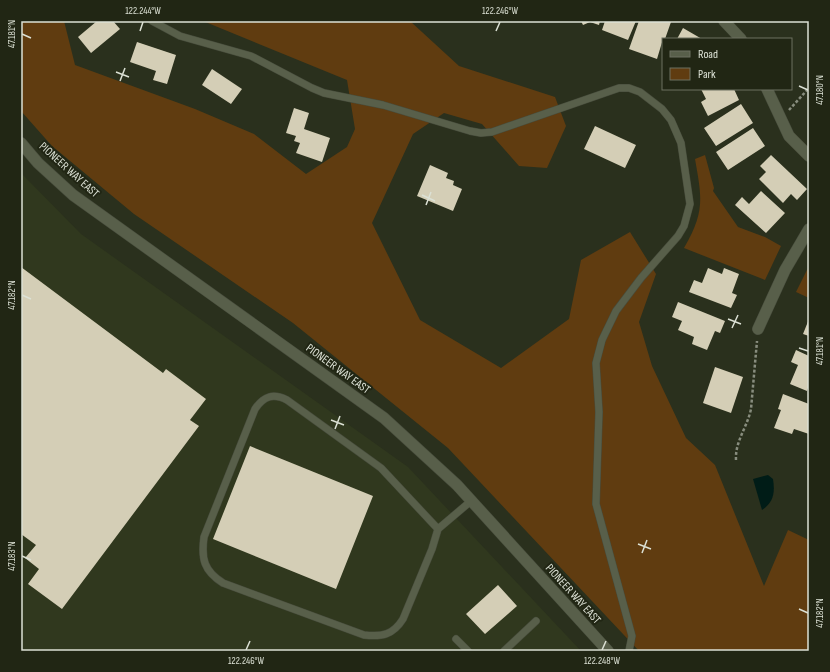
<svg xmlns="http://www.w3.org/2000/svg" width="830" height="672" font-family="'Sofia Sans Condensed',sans-serif">
<rect width="100%" height="100%" fill="#2a301d"/>
<path fill="#30381e" d="M21,173L81,234L408,467L581,651H21Z"/>
<path fill="#603c10" d="M21,21H64L75,65L195,109L254,134L306,174L347,147L355,129L347,80L203,21H410L459,66L555,97L566,126L547,168L519,166L482,124L444,113L413,134L372,223L420,320L501,368L569,319L581,260L630,232L656,274L639,322L652,366L686,438L715,465L764,586L788,530L809,540V651H639L448,448L293,323L134,214L52,146L21,111Z
M705,155L714,188L713,191L738,227L765,237L781,246L765,280L684,248C705,212 702,198 695,159Z
M809,266V298L796,292Z"/>
<path fill="#001c17" d="M768,475L773,479C775,492 774,502 762,510L753,479Z"/>
<path fill="#d4ceb6" d="M97,21H113L120,29L91,53L78,37Z
M581,21H600L599,25L590,22L583,25Z
M605,21H636L628,40L602,30Z
M639,21L671,22L665,39H663L657,59L629,49Z
M683,28L702,39H677Z
M137,42L176,55L167,84L153,80L156,71L130,62Z
M212,69L242,89L231,104L202,85Z
M701,89H734L739,100L708,116L701,102L706,99Z
M741,104L753,123L716,146L704,128Z
M294,108L309,113L304,129L330,138L322,162L296,153L300,143L294,141L296,136L286,133Z
M595,126L636,145L625,168L584,149Z
M753,128L765,146L728,170L716,152Z
M771,155L807,189L797,200L791,194L783,203L759,179L766,172L760,166Z
M430,165L448,173L446,178L454,181L453,185L462,189L453,211L417,196Z
M761,191L785,213L766,233L735,205L742,197L749,204Z
M21,267L163,373L166,369L206,399L190,420L199,426L62,609L28,584L39,569L25,558L36,545L21,534Z
M708,268L722,274L724,268L739,274L732,293L737,295L731,308L689,292L694,280L702,283Z
M678,302L725,321L720,333L715,331L707,350L692,344L694,337L678,330L682,321L672,317Z
M809,319V336L803,334Z
M796,350L809,356V385L807,391L790,384L798,365L791,362Z
M715,367L743,377L731,413L703,403Z
M783,394L809,404V434L794,429L792,434L774,428L781,410L778,409Z
M250,446L373,496L336,589L213,539Z
M498,585L517,606L485,634L466,614Z"/>
<g fill="none" stroke-linecap="round" stroke-linejoin="round">
<g stroke="#474c3c" stroke-width="8">
<path id="service" d="M152,21L180,36L251,56L312,88L324,93L383,105L470,131L481,133L492,132L619,88H629L640,92L662,109L671,120L681,143L690,204L684,226L678,236L641,278L616,311L602,340L596,363L599,412L596,504L632,636L629,651
M438,529L381,468L287,400C273,393 264,396 255,409L204,537C201,559 204,571 223,583L364,635C382,637 393,635 403,619L432,549L438,529L471,501
M456,639L468,651
M504,651L536,621"/>
</g>
<g stroke="#474c3c" stroke-width="12">
<path id="minor" d="M724,21L741,39
M767,89L789,136L809,156
M758,329L785,270L809,229"/>
</g>
<g stroke="#474c3c" stroke-width="12">
<path id="tertiary" d="M21,143L38,163L73,195L384,418L457,485L608,651"/>
</g>
<path stroke="#888d7e" stroke-width="2.5" stroke-dasharray="3 2" stroke-linecap="butt" d="M789,110L809,88
M736,460C735,441 747,428 751,409L757,341"/>
<use href="#service" stroke="#585f4a" stroke-width="7"/>
<use href="#minor" stroke="#585f4a" stroke-width="11"/>
<use href="#tertiary" stroke="#585f4a" stroke-width="11"/>
</g>
<path fill="none" stroke="#dce1d5" stroke-width="1.5" d="M140,31L143,22M496,31L500,22M22,34L31,38M116,72L129,77M120,81L125,68M799,86L808,90M422,195L435,201M426,205L431,192M22,295L31,299M728,319L741,324M732,328L738,315M799,348L808,351M331,420L344,425M335,429L340,416M638,544L651,549M642,553L647,540M22,556L31,560M799,609L808,613M246,650L250,641M602,650L606,641"/>
<g text-anchor="middle" dominant-baseline="central" stroke-width="4" stroke-linejoin="round" paint-order="stroke">
<g font-size="12" fill="#dce1d5" stroke="#212614">
<text transform="translate(69 170) rotate(42)">PIONEER WAY EAST</text>
<text transform="translate(338 369) rotate(36)">PIONEER WAY EAST</text>
<text transform="translate(573 594) rotate(48)">PIONEER WAY EAST</text>
</g>
</g>
<rect width="830" height="672" fill="none" stroke="#212614" stroke-width="44"/>
<rect x="662" y="38" width="130" height="52" fill="#212614" stroke="#6c7161"/>
<rect x="670" y="51" width="20" height="6" fill="#585f4a" stroke="#6c7161"/>
<text x="698" y="58" font-size="12" fill="#dce1d5">Road</text>
<rect x="670" y="68" width="20" height="12" fill="#603c10" stroke="#6c7161"/>
<text x="698" y="78" font-size="12" fill="#dce1d5">Park</text>
<rect x="22" y="22" width="786" height="628" fill="none" stroke="#dce1d5" stroke-width="1.5"/>
<g font-size="10" text-anchor="middle" fill="#dce1d5">
<text x="143" y="14">122.244°W</text>
<text x="500" y="14">122.246°W</text>
<text transform="translate(11 34) rotate(-90)" y="4">47.181°N</text>
<text transform="translate(819 90) rotate(-90)" y="4">47.180°N</text>
<text transform="translate(11 295) rotate(-90)" y="4">47.182°N</text>
<text transform="translate(819 351) rotate(-90)" y="4">47.181°N</text>
<text transform="translate(11 556) rotate(-90)" y="4">47.183°N</text>
<text transform="translate(819 613) rotate(-90)" y="4">47.182°N</text>
<text x="246" y="664">122.246°W</text>
<text x="602" y="664">122.248°W</text>
</g>
</svg>
